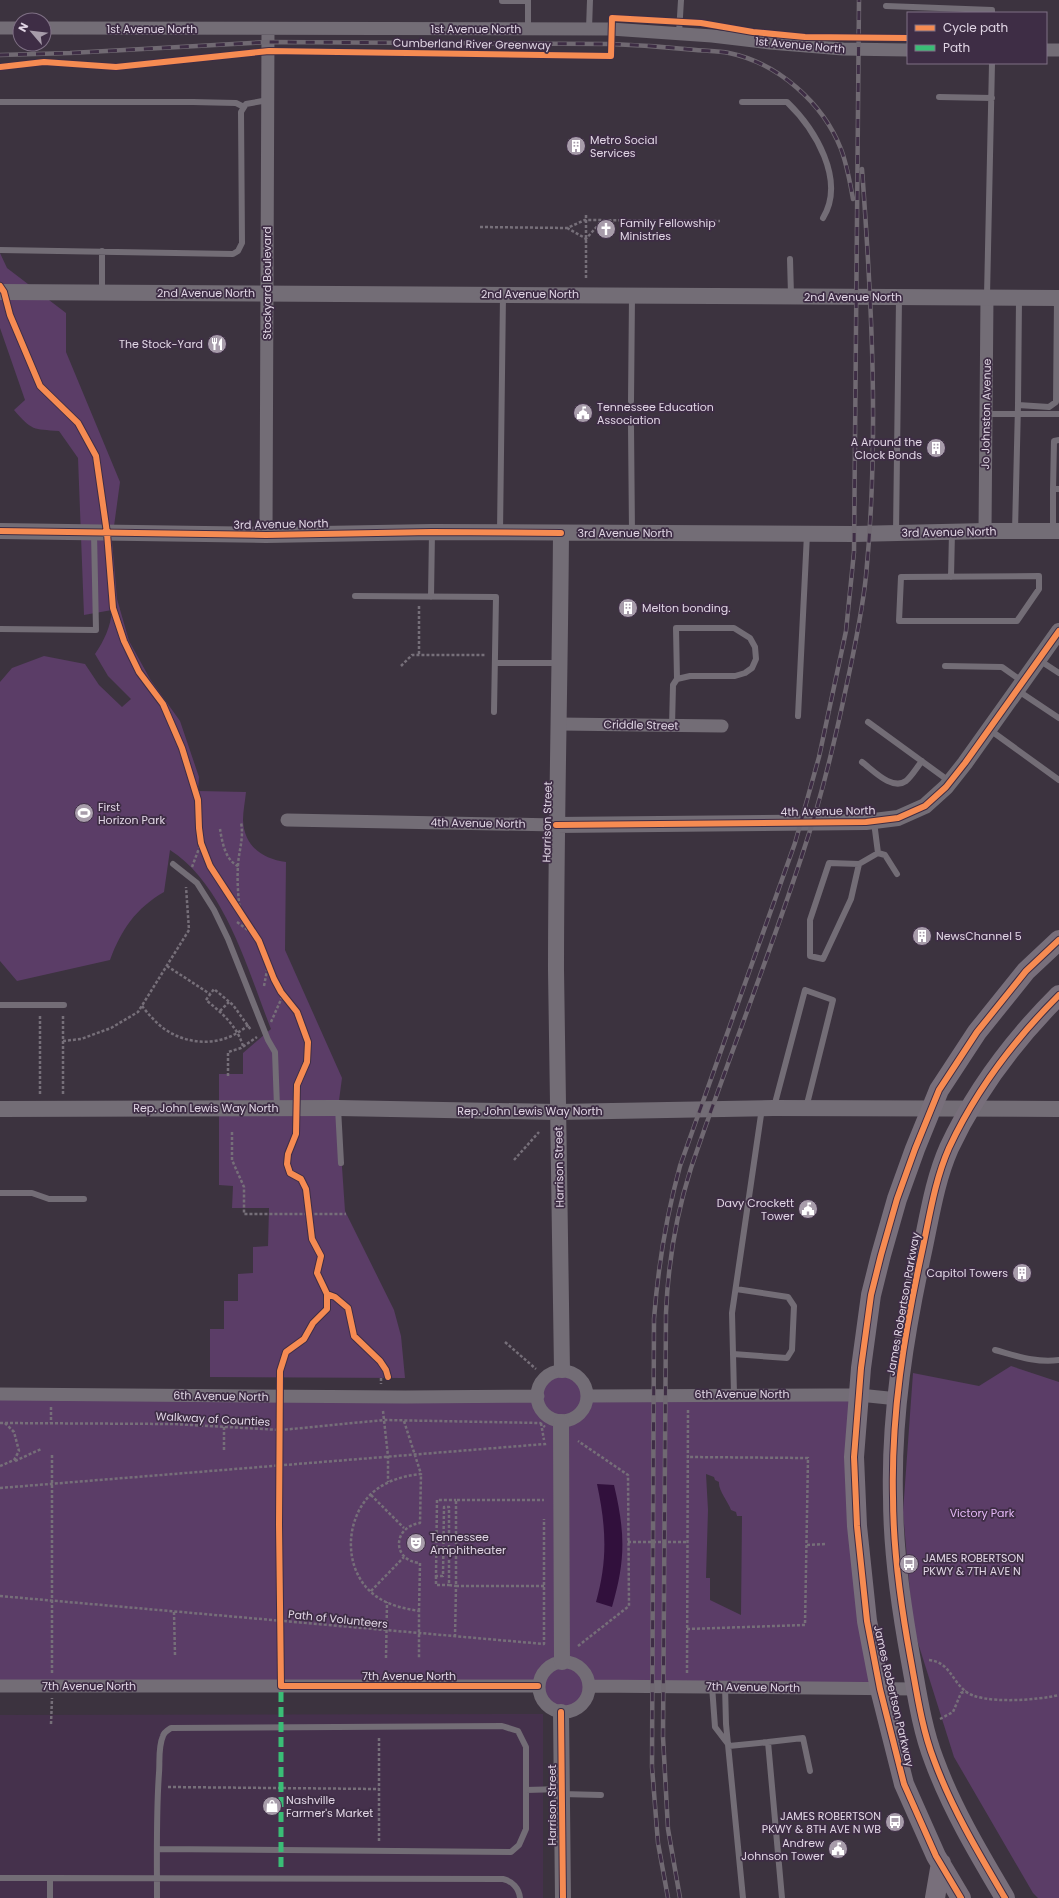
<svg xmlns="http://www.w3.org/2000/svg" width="1059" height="1898" font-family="Poppins,sans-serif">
<rect width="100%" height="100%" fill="#3c333f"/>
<path fill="#45314c" d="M543,1714V1898H0V1715Z"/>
<path fill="#5b3d67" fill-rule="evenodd" d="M0,253L7,268L66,313V352L120,482L112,541L117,599L129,641L150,679L180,721L199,777L198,791L246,792C245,802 243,811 243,820C244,846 262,859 286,862L285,950L342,1078L338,1108L345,1211L394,1310L401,1336L405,1378L210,1377V1329H224V1301H238V1274L253,1273V1247L268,1246L269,1208H232L233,1186L219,1185V1074H243V1053L271,1029C248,971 225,885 170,850L164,892C136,908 121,930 110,960L17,981L0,961V682L12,668L44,656L85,664L99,685L122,707L131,699L108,676L95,654C104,641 111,626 112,610L84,615L78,458L59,431C33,429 32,431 14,410L25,400L0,328Z
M1011,1366L1059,1382V1898H1038L1033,1893L954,1757L913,1627L903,1512L913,1373L979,1386Z
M558,1371C573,1371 583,1375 587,1392L859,1395L855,1431L880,1689L589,1690C581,1719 544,1720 538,1690L0,1686V1394L538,1393C540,1382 546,1374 558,1371ZM706,1474L714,1477L715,1480L719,1482C718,1490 728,1501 731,1510L736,1512L737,1516H742L741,1615L710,1600V1578H706L708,1510Z"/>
<path fill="#31103c" d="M597,1484L614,1485C625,1532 626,1559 612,1607L596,1602C608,1560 606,1526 597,1484Z"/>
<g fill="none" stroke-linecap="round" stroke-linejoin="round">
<path stroke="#766f79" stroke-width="2.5" stroke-dasharray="3 2" stroke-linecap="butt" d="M586,215V280
M480,227L567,228L585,220L720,221
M567,228L585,238
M585,240L600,223H609L611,220
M419,606V655
M401,666L412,655H486
M220,829C222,841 225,860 238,866
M192,867L201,843
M240,911C238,896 237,880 238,865C239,849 244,839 241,822
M237,922L256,936
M167,966L210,994
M264,986L268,965
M142,1006C149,1015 157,1024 166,1030C192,1047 226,1046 249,1024
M220,1011L229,1002
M271,1022L283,995
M63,1041L81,1039L111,1028L138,1012L189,930L186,887
M243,1046C237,1026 222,1013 206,1000L214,989L233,1005L251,1030
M228,1076V1052L241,1048L257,1037
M40,1094V1015
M63,1094V1015
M232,1132V1160L244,1187V1214H346
M514,1160L539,1132
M505,1342L536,1369
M280,1378V1384
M381,1378V1384
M51,1407V1423
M281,1409L279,1524L281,1674
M383,1411L388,1456V1482
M404,1421L421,1474C402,1476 385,1481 371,1494C341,1524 344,1581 384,1601C396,1607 407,1609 419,1611V1658
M0,1423L173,1424L281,1430L384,1420L540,1423L545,1427
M541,1423L544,1440
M224,1450V1426
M15,1461L41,1449
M0,1466L14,1460L19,1451L14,1432L5,1423
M0,1488L545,1444V1446
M371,1495L404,1528
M628,1542H687
M807,1545L827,1544
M436,1576V1585H449
M544,1586H456V1500H544
M371,1591L404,1557
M0,1596L544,1644V1519
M419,1611L420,1563C392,1561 392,1527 420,1523L421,1474
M174,1612L175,1655
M687,1629L805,1625L808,1458L687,1457
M455,1637L456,1586L449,1585V1507H444L443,1576H436L437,1500H456
M578,1646L629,1606L628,1475L578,1441
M386,1658L387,1602
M929,1660C949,1662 951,1679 965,1691C981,1705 1039,1700 1059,1695
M52,1673V1454
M687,1673L688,1408
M940,1719L953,1712L961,1693L966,1691
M51,1724L52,1698
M168,1787L379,1789
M379,1841V1736"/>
<path stroke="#736d76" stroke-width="6" d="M528,0V29
M502,1H528
M886,6L992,10V13
M589,29L590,0
M679,33L681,0
M939,97L992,98
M0,102H193L236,103L244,107
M742,102H787C815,129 846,180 823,218
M0,250L233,254L238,251L242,243L241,112L246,104L268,100
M790,259L791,295
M102,292V251
M987,296L992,63
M1019,299L1018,405L1049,407L1056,402L1057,299
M631,401L632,296
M986,414H1059
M631,426L632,533
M1059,440L1054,441L1053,489H1059
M1053,530V489
M1015,531L1018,405
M500,532L503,295
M896,533L899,299
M1039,576V589L1017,621H899L901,577Z
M951,577L952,532
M355,596L496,597L494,712
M431,597L432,532
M0,629L96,630L94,533
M1039,660L1059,673
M495,663H559
M945,666L1002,667L1023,682
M1017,690L1059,718
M798,716L807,534
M868,722L949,781
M672,726L673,685L677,679L690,676H735L745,673L752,668L756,659L755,647L750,638L734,628H676L677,679
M990,730L1059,780
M862,762C873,770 892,791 906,781C912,776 917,767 922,761
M878,853L885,855L897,874
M173,864L197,883L214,910L228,939L268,1040L275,1052L277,1107
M859,864L851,899L823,959L810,956V920L829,863L859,864L878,853L874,822
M0,1005H64
M774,1107L805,990L833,1000L806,1108
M338,1108L341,1163
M0,1193H32L49,1199H84
M995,1350C1017,1356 1036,1363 1059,1360
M733,1354L787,1358L792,1350L794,1306L788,1297L736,1289
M734,1394L732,1313L762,1108
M712,1686L715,1727L728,1744
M725,1686L726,1724L743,1898
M768,1742L803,1738L810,1771
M729,1746L768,1742L782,1898
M526,1790L562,1789
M562,1794L601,1795
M157,1849L511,1852L519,1845L526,1829V1747L518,1731L502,1726L171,1728C168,1730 164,1732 163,1736C158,1747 160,1761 159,1773C156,1814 157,1856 157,1898
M0,1878H50
M50,1898V1878L503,1879C512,1881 519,1888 520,1898"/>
<path stroke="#736d76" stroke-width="13" d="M0,28H20
M44,28L611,29L712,36L770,43L843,49L908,50
M1046,50H1059
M985,531L987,296
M266,535L268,30
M559,724L722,726
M287,820L556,825
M537 1396a25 25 0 1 1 50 0a25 25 0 1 1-50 0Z
M0,1394L405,1397L538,1396
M587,1396L830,1395H859L898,1399
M539 1687a25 25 0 1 1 50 0a25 25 0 1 1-50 0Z
M0,1686H538
M590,1686L916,1689"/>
<path stroke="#736d76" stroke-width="16" d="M0,292L1059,298
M0,531L266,535L432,532L854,534L985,531H1059
M561,533C560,679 556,824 556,970C557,1104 561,1237 562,1370
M556,825L866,822L898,818L925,806L946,787L965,763L1059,631
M0,1109L338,1108L557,1112L773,1108L1059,1109
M561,1422L562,1662
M561,1712L563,1898"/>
<path stroke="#786f7b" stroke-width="20" d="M935,1898L941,1863
M961,1898L936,1856L904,1784L880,1689L867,1621L857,1526L854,1457L861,1368L871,1295L881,1255L897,1199L915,1149L939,1090L977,1032L1026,971L1059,940
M1005,1898C979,1854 952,1809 934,1760C922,1729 917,1694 911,1661C901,1607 893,1552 893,1497C891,1416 904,1335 921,1256C929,1220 934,1182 949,1148C976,1090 1014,1040 1059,995"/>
<g stroke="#706972" stroke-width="4.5">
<path id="rail" d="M0,55L70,53L269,42L611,44C640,45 668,47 696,50C707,51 719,51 729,53C778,63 823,103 841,149C847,165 850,182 853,199
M668,1898L658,1843L652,1767L654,1319C658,1267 666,1217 680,1166L795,843L819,757L846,631L854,552L859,0
M680,1898L668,1829L663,1737L666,1313C668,1264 676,1215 691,1168C728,1059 771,952 806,843C823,792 835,740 846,688C854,651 862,614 866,576C879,441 872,305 862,169"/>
</g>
<use href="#rail" stroke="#3e2d45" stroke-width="3" stroke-dasharray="9" stroke-linecap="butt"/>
<path stroke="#3abd76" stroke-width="5" stroke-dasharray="10 5" stroke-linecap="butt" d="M281,1867V1686"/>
<g stroke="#3e2d45" stroke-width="8">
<path id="cycleway" d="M0,67L44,62L116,67L269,51L611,56L612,18L701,23L753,32L805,37L908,38
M0,286L4,292L10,315L40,386L78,423L96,456L107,533L113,608L124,641L139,672L163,704L182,748L198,800L199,828L201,843L210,866L259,941L274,979L281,992L297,1012L308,1042L307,1062L297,1085L296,1134L288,1154L287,1164L290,1173L301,1179L306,1189L312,1239L321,1256L317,1273L327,1294V1309L313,1323L304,1339L286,1352L280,1371L279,1524L281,1686H538
M0,531L266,535L432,532L561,533
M556,825L866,822L898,818L925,806L946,787L965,763L1059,631
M327,1294L335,1297L348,1308L354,1336L380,1361L386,1370L388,1377
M561,1712L563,1898
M961,1898L936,1856L904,1784L880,1689L867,1621L857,1526L854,1457L861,1368L871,1295L881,1255L897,1199L915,1149L939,1090L977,1032L1026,971L1059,940
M1005,1898C979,1854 952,1809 934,1760C922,1729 917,1694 911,1661C901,1607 893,1552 893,1497C891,1416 904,1335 921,1256C929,1220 934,1182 949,1148C976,1090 1014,1040 1059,995"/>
</g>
<use href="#cycleway" stroke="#f68b52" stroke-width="6"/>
</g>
<defs>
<g id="building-disc" transform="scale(1)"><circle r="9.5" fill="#a79caa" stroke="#3e2d45"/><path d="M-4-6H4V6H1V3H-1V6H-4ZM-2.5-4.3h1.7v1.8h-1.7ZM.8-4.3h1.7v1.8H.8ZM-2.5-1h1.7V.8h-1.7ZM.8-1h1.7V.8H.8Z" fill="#fff"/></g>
<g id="church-disc" transform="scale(1)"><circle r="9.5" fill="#a79caa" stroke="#3e2d45"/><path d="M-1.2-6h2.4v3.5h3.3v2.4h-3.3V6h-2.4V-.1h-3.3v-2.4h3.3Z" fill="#fff"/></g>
<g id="restaurant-disc" transform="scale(1)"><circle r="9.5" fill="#a79caa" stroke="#3e2d45"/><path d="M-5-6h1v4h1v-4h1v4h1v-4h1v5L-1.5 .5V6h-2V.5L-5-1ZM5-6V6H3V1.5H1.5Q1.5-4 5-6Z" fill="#fff"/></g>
<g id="civic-disc" transform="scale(1)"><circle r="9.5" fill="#a79caa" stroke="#3e2d45"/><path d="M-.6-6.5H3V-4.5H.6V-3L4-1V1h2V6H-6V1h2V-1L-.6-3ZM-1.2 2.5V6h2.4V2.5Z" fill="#fff"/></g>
<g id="stadium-disc" transform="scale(1)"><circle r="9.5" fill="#a79caa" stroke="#3e2d45"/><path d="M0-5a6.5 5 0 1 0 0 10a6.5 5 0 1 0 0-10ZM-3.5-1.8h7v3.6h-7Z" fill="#fff"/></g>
<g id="theatre-disc" transform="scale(1)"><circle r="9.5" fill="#a79caa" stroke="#3e2d45"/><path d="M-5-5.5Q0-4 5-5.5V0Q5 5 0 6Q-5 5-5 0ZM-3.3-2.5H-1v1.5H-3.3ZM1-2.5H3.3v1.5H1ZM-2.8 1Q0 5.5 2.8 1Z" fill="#fff"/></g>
<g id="bus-disc" transform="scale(1)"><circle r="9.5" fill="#a79caa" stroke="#3e2d45"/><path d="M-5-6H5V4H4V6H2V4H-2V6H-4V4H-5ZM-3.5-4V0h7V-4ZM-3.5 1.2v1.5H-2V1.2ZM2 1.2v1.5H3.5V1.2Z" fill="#fff"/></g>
<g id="shop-disc" transform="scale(1)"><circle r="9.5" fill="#a79caa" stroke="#3e2d45"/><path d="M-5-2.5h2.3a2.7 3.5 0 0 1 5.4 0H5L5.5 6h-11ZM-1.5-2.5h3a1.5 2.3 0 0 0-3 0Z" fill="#fff"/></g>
</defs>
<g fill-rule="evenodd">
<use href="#building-disc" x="576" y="146"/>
<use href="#church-disc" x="606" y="229"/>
<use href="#restaurant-disc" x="217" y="344"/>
<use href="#civic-disc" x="583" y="413"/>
<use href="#building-disc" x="936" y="448"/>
<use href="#building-disc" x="628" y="608"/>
<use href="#stadium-disc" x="84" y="813"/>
<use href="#building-disc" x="922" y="936"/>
<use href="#civic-disc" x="808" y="1209"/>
<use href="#building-disc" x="1022" y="1273"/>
<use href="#theatre-disc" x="416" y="1543"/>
<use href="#bus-disc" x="909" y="1564"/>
<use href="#shop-disc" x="272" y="1806"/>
<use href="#bus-disc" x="895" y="1822"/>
<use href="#civic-disc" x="838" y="1849"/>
</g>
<g text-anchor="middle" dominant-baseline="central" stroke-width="3.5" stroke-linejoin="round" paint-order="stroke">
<g font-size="11" fill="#e0d5e4" stroke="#3e2d45">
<text x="152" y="29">1st Avenue North</text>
<text x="476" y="29">1st Avenue North</text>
<text transform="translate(472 44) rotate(1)">Cumberland River Greenway</text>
<text transform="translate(800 45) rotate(5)">1st Avenue North</text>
<text transform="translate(267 283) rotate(-90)">Stockyard Boulevard</text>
<text x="206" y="293">2nd Avenue North</text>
<text x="530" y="294">2nd Avenue North</text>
<text x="853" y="297">2nd Avenue North</text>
<text transform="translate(986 414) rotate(-89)">Jo Johnston Avenue</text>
<text transform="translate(281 524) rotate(-1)">3rd Avenue North</text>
<text transform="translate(949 532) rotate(-1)">3rd Avenue North</text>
<text x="625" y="533">3rd Avenue North</text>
<text transform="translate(641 725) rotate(1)">Criddle Street</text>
<text transform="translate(828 811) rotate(-1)">4th Avenue North</text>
<text transform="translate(547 822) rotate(-89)">Harrison Street</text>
<text transform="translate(478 823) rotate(1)">4th Avenue North</text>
<text x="206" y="1108">Rep. John Lewis Way North</text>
<text x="530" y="1111">Rep. John Lewis Way North</text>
<text transform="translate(559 1167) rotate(-91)">Harrison Street</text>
<text transform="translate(903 1304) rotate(-80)">James Robertson Parkway</text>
<text x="742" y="1394">6th Avenue North</text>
<text transform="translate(221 1396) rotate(1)">6th Avenue North</text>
<text transform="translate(213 1419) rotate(3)">Walkway of Counties</text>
<text transform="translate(338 1619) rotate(6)">Path of Volunteers</text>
<text x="409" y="1676">7th Avenue North</text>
<text x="89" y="1686">7th Avenue North</text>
<text transform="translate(753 1687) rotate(1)">7th Avenue North</text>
<text transform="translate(894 1696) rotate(77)">James Robertson Parkway</text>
<text transform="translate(552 1805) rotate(-90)">Harrison Street</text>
</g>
<g font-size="11" fill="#e0d5e4" stroke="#3e2d45" text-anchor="start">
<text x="590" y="140">Metro Social<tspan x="590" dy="13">Services</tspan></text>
<text x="620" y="223">Family Fellowship<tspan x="620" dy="13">Ministries</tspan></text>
<text x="203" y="344" text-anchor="end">The Stock-Yard</text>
<text x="597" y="407">Tennessee Education<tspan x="597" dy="13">Association</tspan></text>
<text x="922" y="442" text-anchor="end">A Around the<tspan x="922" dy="13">Clock Bonds</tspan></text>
<text x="642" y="608">Melton bonding.</text>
<text x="98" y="807">First<tspan x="98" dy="13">Horizon Park</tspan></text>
<text x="936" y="936">NewsChannel 5</text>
<text x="794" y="1203" text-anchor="end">Davy Crockett<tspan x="794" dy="13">Tower</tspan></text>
<text x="1008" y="1273" text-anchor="end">Capitol Towers</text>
<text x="430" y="1537">Tennessee<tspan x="430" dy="13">Amphitheater</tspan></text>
<text x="923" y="1558">JAMES ROBERTSON<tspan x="923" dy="13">PKWY &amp; 7TH AVE N</tspan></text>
<text x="286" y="1800">Nashville<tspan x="286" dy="13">Farmer's Market</tspan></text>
<text x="881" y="1816" text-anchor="end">JAMES ROBERTSON<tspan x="881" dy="13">PKWY &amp; 8TH AVE N WB</tspan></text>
<text x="824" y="1843" text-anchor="end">Andrew<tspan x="824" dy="13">Johnson Tower</tspan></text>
</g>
<g font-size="11" fill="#e5b8f6" stroke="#3e2d45">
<text x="982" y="1513">Victory Park</text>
</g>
</g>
<rect x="907" y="12" width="140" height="52" fill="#3e2d45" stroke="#7f7085"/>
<rect x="915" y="25" width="20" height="6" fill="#f68b52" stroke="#7f7085"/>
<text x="943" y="32" font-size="12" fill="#e0d5e4">Cycle path</text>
<rect x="915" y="45" width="20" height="6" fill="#3abd76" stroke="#7f7085"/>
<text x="943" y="52" font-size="12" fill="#e0d5e4">Path</text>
<g transform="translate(32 32) rotate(298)"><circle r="19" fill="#3e2d45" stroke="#7f7085"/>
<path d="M0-3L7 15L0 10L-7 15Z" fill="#a79caa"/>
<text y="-6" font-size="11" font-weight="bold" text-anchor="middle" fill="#e0d5e4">N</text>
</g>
</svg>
